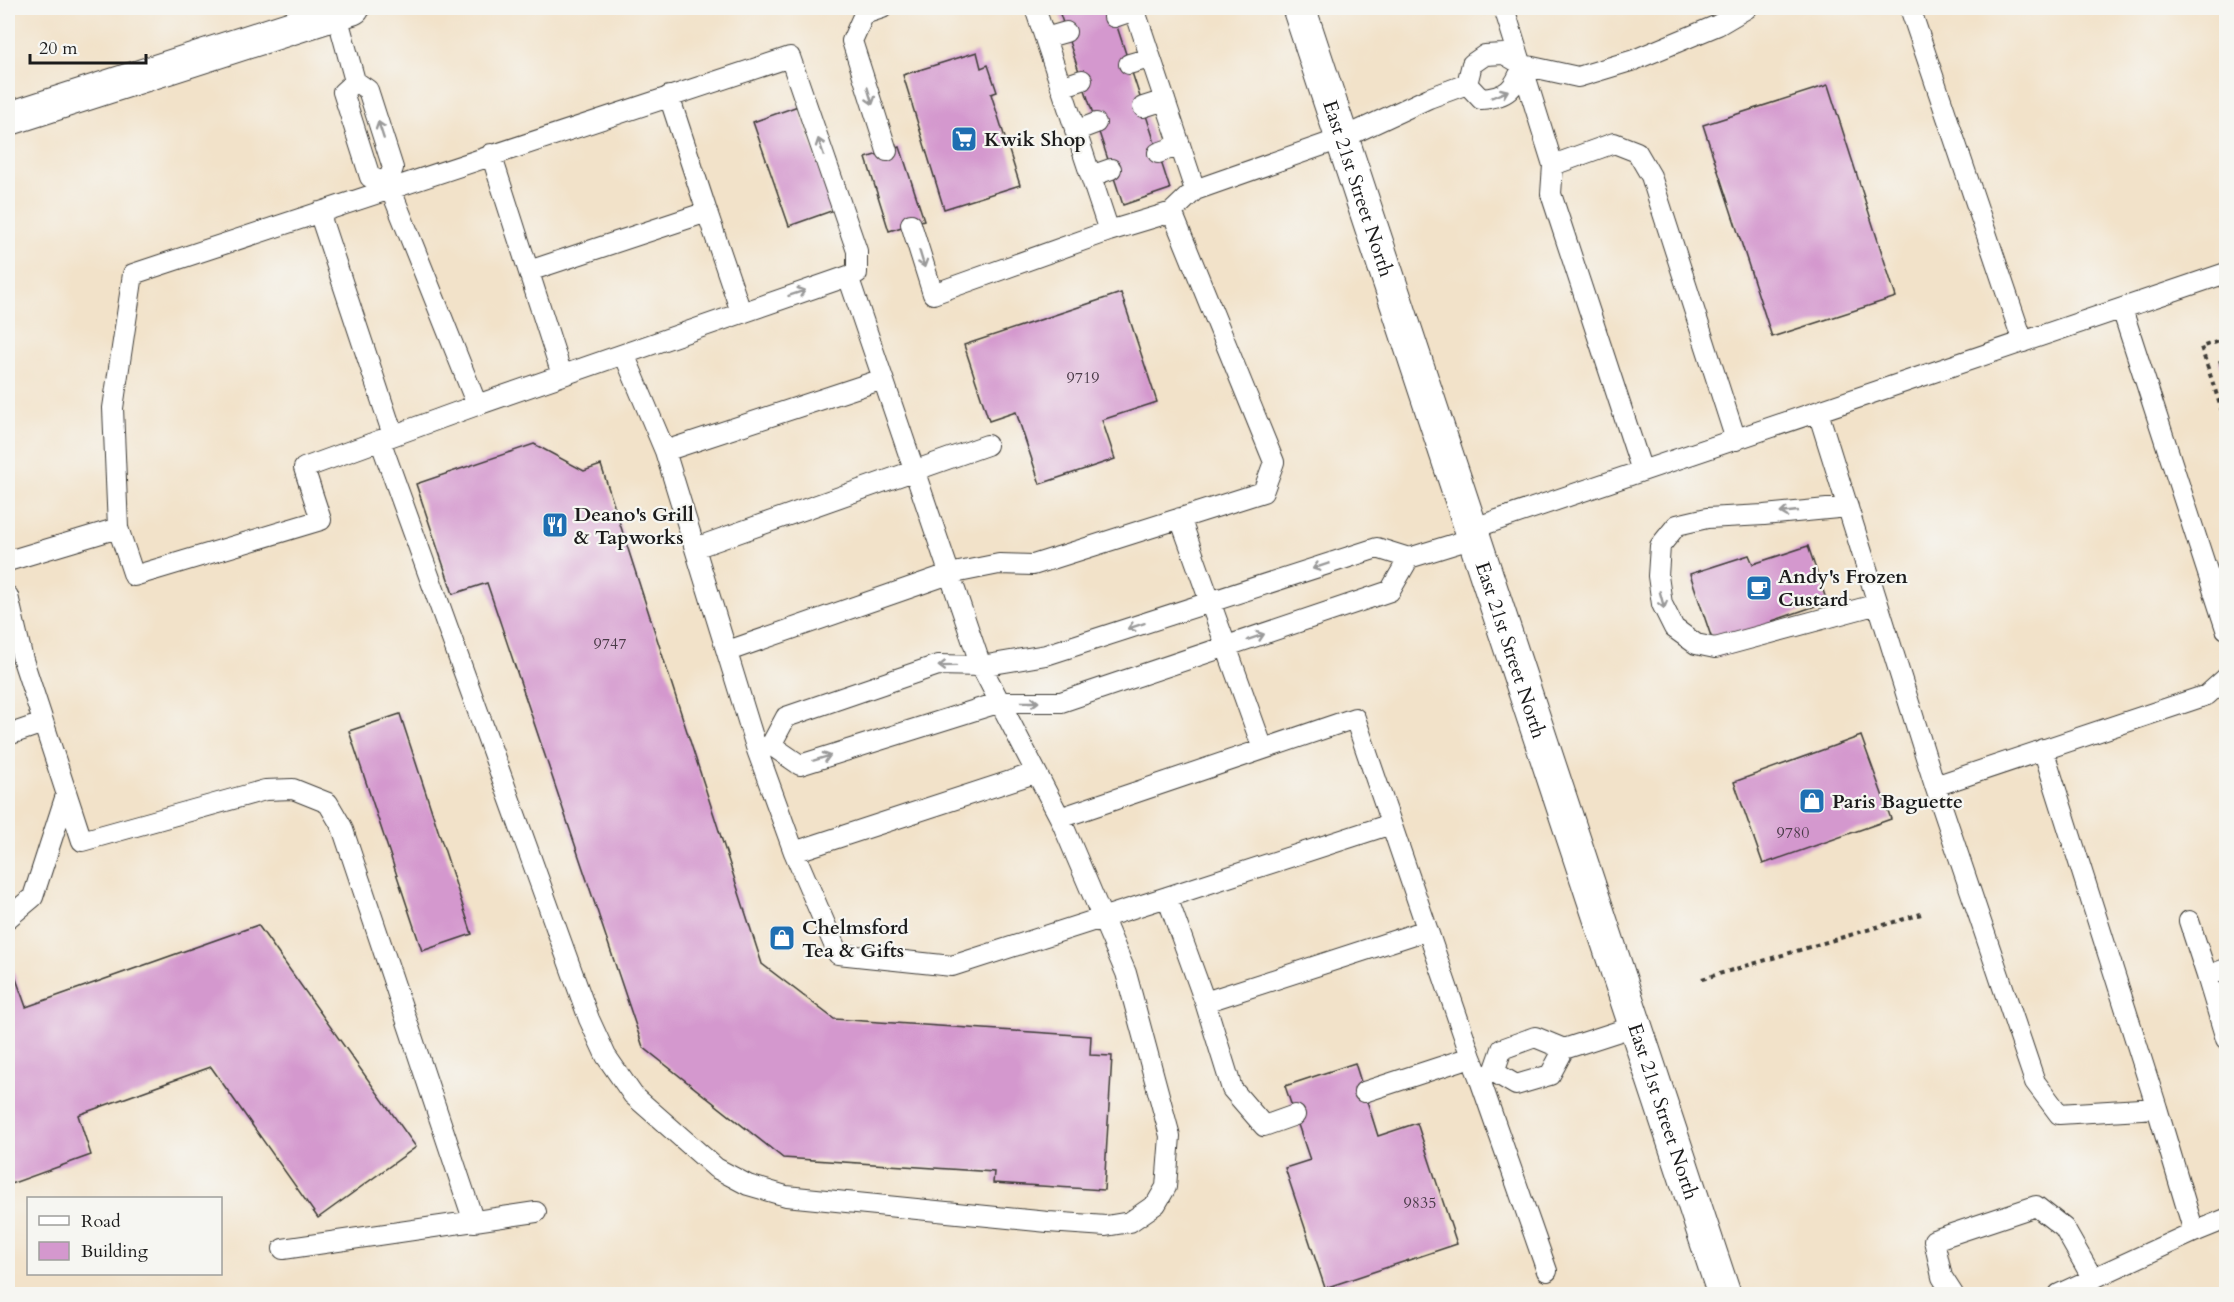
<svg xmlns="http://www.w3.org/2000/svg" width="2234" height="1302" font-family="Cardo,serif">
<rect width="100%" height="100%" fill="#f6f6f2"/>
<filter id="ink" filterUnits="userSpaceOnUse"><feTurbulence type="fractalNoise" baseFrequency=".0167" numOctaves="2"/><feDisplacementMap in="SourceGraphic" scale="12" xChannelSelector="R" yChannelSelector="G"/><feConvolveMatrix kernelMatrix="1 2 1 2 8 2 1 2 1" color-interpolation-filters="sRGB"/></filter>
<filter id="wash" filterUnits="userSpaceOnUse"><feTurbulence type="fractalNoise" baseFrequency=".008" numOctaves="4" result="noise"/><feDisplacementMap in="SourceGraphic" scale="24" xChannelSelector="R" yChannelSelector="G"/><feGaussianBlur stdDeviation="1.35" result="paint"/><feColorMatrix in="noise" values="0 0 0 0 0 0 0 0 0 0 0 0 0 0 0 0 0 1.4 0 .05"/><feComposite in="paint" operator="in"/></filter>
<g filter="url(#wash)">
<rect width="100%" height="100%" fill="#f2e2c9"/>
<g id="blocks">
<path fill="#d498ce" d="M1058,8H1111L1170,189L1123,205Z
M977,52L981,68L988,65L997,92L991,94L1020,185L944,209L903,75Z
M1828,85L1896,297L1772,337L1703,125Z
M798,106L834,210L789,226L753,122Z
M900,147L924,220L889,231L866,158Z
M1121,293L1157,402L1102,420L1115,459L1040,484L1016,412L989,421L964,345Z
M2226,359V381L2219,361Z
M534,444L584,471L601,465L762,964L834,1019L1091,1036L1090,1055L1112,1056L1104,1190L993,1183L994,1172L783,1158L643,1047L487,583L453,594L416,484Z
M1808,546L1827,602L1772,621L1777,638L1718,657L1690,574L1749,555L1753,564Z
M400,714L472,934L422,951L349,731Z
M1861,736L1891,819L1763,864L1734,782Z
M258,925L416,1147L318,1218L211,1067L78,1115L91,1155L8,1185V956L26,1007Z
M1355,1063L1378,1136L1417,1123L1457,1244L1325,1288L1285,1168L1310,1160L1285,1086Z"/>
</g>
</g>
<g filter="url(#ink)">
<use href="#blocks" fill-opacity="0" stroke="#3c3a36" stroke-width="1.5"/>
<g fill="none" stroke-linecap="round" stroke-linejoin="round">
<g stroke="#3c3a36" stroke-width="22">
<path id="lane" d="M335,8L355,81L368,90L393,168L387,183
M882,8L864,14L852,41L887,151
M1035,8L1109,231L1172,212L1195,190
M1134,8L1195,190L1343,138L1429,98L1467,84
M1504,8L1553,165L1551,194L1642,471
M1910,8L2023,342
M1114,17L1135,10
M1045,38L1066,32
M1129,64L1150,58
M1467,84L1472,64L1485,55L1504,54L1523,65L1578,77L1634,60L1718,25L1747,8
M1467,84L1481,99C1508,97 1514,89 1523,65
M1061,87L1082,80
M1143,107L1165,100
M1075,131L1096,123
M1158,153L1180,145
M491,154L562,375
M1553,165L1614,143L1637,152L1651,176L1736,440
M1091,176L1111,169
M319,212L393,435
M707,212L741,312
M911,224L933,294L1109,231
M529,271L707,212L669,96
M848,276L981,666L1060,818
M2122,309L2226,629
M624,354L665,451L757,750L794,852
M1818,412L1935,786
M380,440L589,1019L606,1056L633,1095L716,1168L748,1185L786,1196L1048,1222L1106,1226L1130,1222L1156,1204L1166,1187L1170,1136L1126,973L1060,818L1355,718L1471,1057L1479,1077L1494,1072
M665,451L883,379
M1848,507L1764,515L1707,518L1677,525L1660,546L1658,576L1662,604L1674,628L1696,644L1715,648L1878,604
M1180,518L1263,749
M118,528L134,576L321,520L304,468L477,405
M1471,529L2226,273
M695,548L987,445
M8,561L118,528L113,408L133,274C352,201 571,128 790,57L857,251V273L477,405L391,190L387,183L370,177L343,92L355,81
M8,596L23,660L82,841L265,790L293,789L328,803L342,827L474,1222
M728,651L949,574L999,564L1033,565L1263,492L1274,462L1172,212
M8,735L43,723
M771,745L800,765L1001,702H1061L1390,591L1409,558
M2043,749L2157,1108
M757,750L771,745L786,717L938,665L981,666L1046,655L1377,548L1409,558L1474,538
M1035,773L794,852L838,954L952,966L1167,897L1205,1002L1427,930
M1167,897L1391,824
M8,918L33,897L66,795
M2189,921L2207,976
M2226,969L2207,976L2226,1039
M1205,1002L1232,1089L1264,1126L1295,1115
M1535,1037L1564,1049L1550,1075L1516,1085L1494,1072L1502,1049Z
M1564,1049L1635,1026
M1479,1077L1547,1271
M1364,1092L1471,1057
M2194,1232L2226,1219
M283,1249L536,1212
M1953,1294L1942,1277L1934,1240L2036,1206L2064,1228L2093,1279
M2059,1294L2194,1232L2157,1108L2059,1114L2035,1082L1935,786L2207,695L2226,678"/>
</g>
<g stroke="#3c3a36" stroke-width="35">
<g id="secondary">
<path id="s1" d="M1299,8L1724,1294"/>
<path d="M8,119L353,8"/>
</g>
</g>
<path stroke="#3c3a36" stroke-width="4" stroke-dasharray="4.5 4.5" stroke-linecap="butt" d="M2226,339L2201,347L2226,423
M1702,979L1921,914"/>
<use href="#lane" stroke="#fff" stroke-width="20"/>
<use href="#secondary" stroke="#fff" stroke-width="33"/>
</g>
<defs><path id="oneway-shaft" d="M-6 0H5M1.5-3L5.5 0L1.5 3" fill="none" stroke-width="1.6" stroke-linecap="round" stroke-linejoin="round" transform="scale(1.5)"/></defs>
<g stroke="#999">
<use href="#oneway-shaft" transform="translate(1500 94) rotate(-23)"/>
<use href="#oneway-shaft" transform="translate(870 96) rotate(73)"/>
<use href="#oneway-shaft" transform="translate(381 130) rotate(-108)"/>
<use href="#oneway-shaft" transform="translate(821 147) rotate(-109)"/>
<use href="#oneway-shaft" transform="translate(922 259) rotate(73)"/>
<use href="#oneway-shaft" transform="translate(797 293) rotate(-19)"/>
<use href="#oneway-shaft" transform="translate(1789 512) rotate(174)"/>
<use href="#oneway-shaft" transform="translate(1321 566) rotate(162)"/>
<use href="#oneway-shaft" transform="translate(1662 600) rotate(75)"/>
<use href="#oneway-shaft" transform="translate(1136 626) rotate(162)"/>
<use href="#oneway-shaft" transform="translate(1256 637) rotate(-19)"/>
<use href="#oneway-shaft" transform="translate(947 666) rotate(179)"/>
<use href="#oneway-shaft" transform="translate(1030 702)"/>
<use href="#oneway-shaft" transform="translate(822 758) rotate(-17)"/>
</g>
</g>
<defs>
<g id="supermarket-square" transform="scale(1.35)"><rect x="-9" y="-9" width="18" height="18" rx="4" fill="#1f6fb2" stroke="#f6f6f2"/><path d="M-6-5.5h2.5l.6 2H6L4.5 2H-2.5L-4.4-4H-6ZM-1.5 3.2a1.3 1.3 0 1 0 .1 0ZM3 3.2a1.3 1.3 0 1 0 .1 0Z" fill="#fff"/></g>
<g id="restaurant-square" transform="scale(1.35)"><rect x="-9" y="-9" width="18" height="18" rx="4" fill="#1f6fb2" stroke="#f6f6f2"/><path d="M-5-6h1v4h1v-4h1v4h1v-4h1v5L-1.5 .5V6h-2V.5L-5-1ZM5-6V6H3V1.5H1.5Q1.5-4 5-6Z" fill="#fff"/></g>
<g id="cafe-square" transform="scale(1.35)"><rect x="-9" y="-9" width="18" height="18" rx="4" fill="#1f6fb2" stroke="#f6f6f2"/><path d="M-5.5-4.5H6V0H3Q3 3.5 0 3.5H-2.5Q-5.5 3.5-5.5 0ZM3-3.2v2h1.7v-2ZM-6 4.5H4V6H-6Z" fill="#fff"/></g>
<g id="shop-square" transform="scale(1.35)"><rect x="-9" y="-9" width="18" height="18" rx="4" fill="#1f6fb2" stroke="#f6f6f2"/><path d="M-5-2.5h2.3a2.7 3.5 0 0 1 5.4 0H5L5.5 6h-11ZM-1.5-2.5h3a1.5 2.3 0 0 0-3 0Z" fill="#fff"/></g>
</defs>
<g fill-rule="evenodd">
<use href="#supermarket-square" x="964" y="139"/>
<use href="#restaurant-square" x="555" y="525"/>
<use href="#cafe-square" x="1759" y="588"/>
<use href="#shop-square" x="1812" y="801"/>
<use href="#shop-square" x="782" y="938"/>
</g>
<g text-anchor="middle" dominant-baseline="central" stroke-width="4.5" stroke-linejoin="round" paint-order="stroke">
<g font-size="16" fill="#4a3b48">
<text x="1083" y="378">9719</text>
<text x="610" y="644">9747</text>
<text x="1793" y="833">9780</text>
<text x="1420" y="1203">9835</text>
</g>
<g font-size="20" font-weight="bold" fill="#1c1c1c" stroke="#f6f6f2" text-anchor="start">
<text x="984" y="139">Kwik Shop</text>
<text x="574" y="514">Deano's Grill<tspan x="574" dy="23">&amp; Tapworks</tspan></text>
<text x="1778" y="576">Andy's Frozen<tspan x="1778" dy="23">Custard</tspan></text>
<text x="1832" y="801">Paris Baguette</text>
<text x="802" y="927">Chelmsford<tspan x="802" dy="23">Tea &amp; Gifts</tspan></text>
</g>
<g font-size="20" fill="#1c1c1c" stroke="#f6f6f2">
<text stroke="none"><textPath href="#s1" startOffset="190">East 21st Street North</textPath></text>
<text stroke="none"><textPath href="#s1" startOffset="676">East 21st Street North</textPath></text>
<text stroke="none"><textPath href="#s1" startOffset="1162">East 21st Street North</textPath></text>
</g>
</g>
<rect width="2234" height="1302" fill="none" stroke="#f6f6f2" stroke-width="30"/>
<rect x="27" y="1197" width="195" height="78" fill="#f6f6f2" stroke="#9f9f9c" stroke-width="1.5"/>
<rect x="39" y="1216" width="30" height="9" fill="#ffffff" stroke="#9f9f9c" stroke-width="1.5"/>
<text x="81" y="1227" font-size="18" fill="#1c1c1c">Road</text>
<rect x="39" y="1242" width="30" height="18" fill="#d498ce" stroke="#9f9f9c" stroke-width="1.5"/>
<text x="81" y="1257" font-size="18" fill="#1c1c1c">Building</text>
<path d="M30 54v9h116v-9" fill="none" stroke="#1c1c1c" stroke-width="3"/>
<text x="39" y="54" font-size="18" fill="#1c1c1c" stroke="#f6f6f2" stroke-width="4.5" paint-order="stroke">20 m</text>
</svg>
